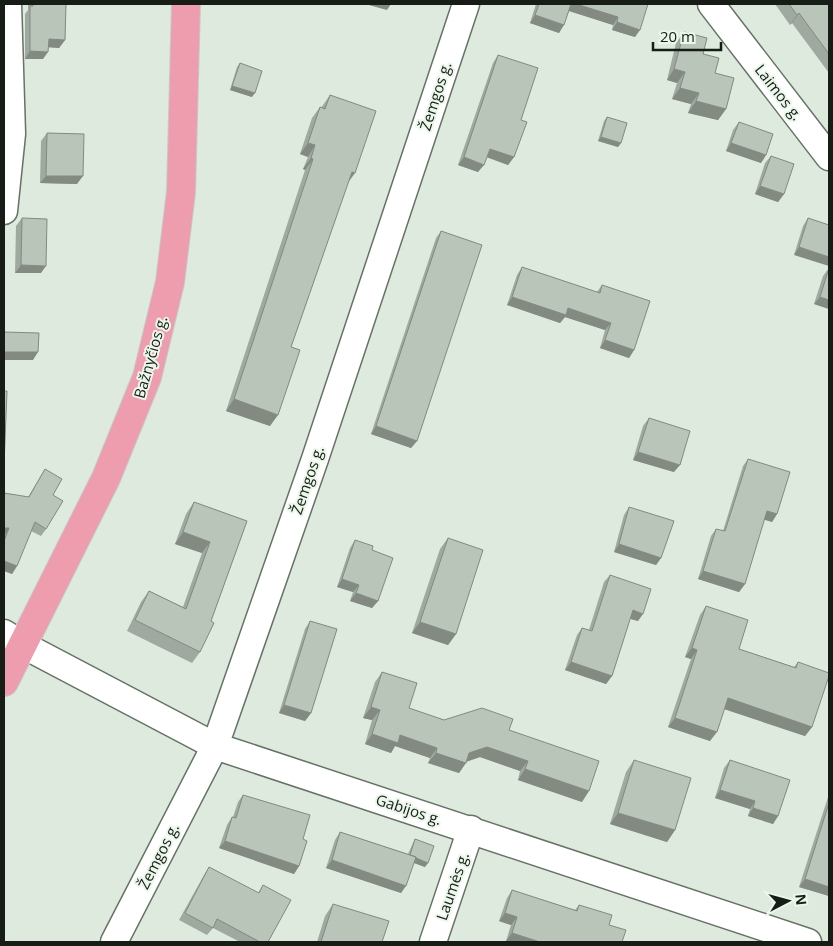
<svg xmlns="http://www.w3.org/2000/svg" width="833" height="946" font-family="'Open Sans',sans-serif">
<rect width="100%" height="100%" fill="#ddeadd"/>
<g fill="none" stroke-linecap="round" stroke-linejoin="round">
<g stroke="#677267" stroke-width="29">
<path id="minor" d="M711,4L829,157
M4,211L12,134L8,4
M4,633L23,645L215,746L808,942
M114,942L215,746L315,459L466,4
M433,942L471,829"/>
</g>
<g stroke="#c7c9c7" stroke-width="30">
<path id="major" d="M4,682L106,478L147,377L170,282L181,192L186,4"/>
</g>
<use href="#minor" stroke="#fff" stroke-width="26"/>
<use href="#major" stroke="#ed9dae" stroke-width="28"/>
</g>
<path fill="#9fa99f" d="M28,4H66L65,40L59,48L49,47L43,59H25V14L28,10Z
M536,4H648L635,37L612,30L613,25L569,11L559,33L530,23Z
M775,4H829V73L792,23L790,25Z
M684,32L703,54L715,73L726,109L718,120L688,113L691,104L672,99L677,83L667,80L676,43Z
M498,55L521,120L514,157L508,165L486,157L478,172L458,165L493,63Z
M240,63L252,97L230,90L237,67Z
M330,95L348,183L291,347L270,426L226,411L305,170L303,169L308,157L300,154L312,118L320,107L321,108Z
M607,117L621,143L618,147L598,141L604,121Z
M739,122L766,155L761,163L726,151L733,130Z
M47,133L77,184L40,183L41,141Z
M771,156L784,194L778,202L755,194L765,163Z
M22,218L41,273H15L16,226Z
M808,218L829,225L794,255L803,226Z
M441,231L417,441L411,448L371,434L436,238Z
M522,267L597,292L602,285L634,350L629,358L600,348L605,330L565,317L560,323L507,305L517,275Z
M829,268V309L814,304L823,276Z
M649,418L674,472L633,460L643,426Z
M748,459L777,514L772,522L764,519L745,584L739,592L698,579L711,536L716,529L723,531L743,466Z
M45,469L53,495L46,529L41,536L31,531L17,566L12,574L4,571V493L28,497Z
M194,502L247,521L200,652L192,663L127,631L141,602L149,591L183,607L202,553L175,544L186,514Z
M629,507L661,558L656,565L614,552L624,515Z
M448,538L456,634L448,645L412,633L440,549Z
M355,540L372,550L378,601L372,608L350,601L353,592L337,587L350,548Z
M610,575L638,621L630,619L612,676L606,684L565,670L577,635L582,628L589,630L604,582Z
M706,606L739,649L794,667L798,662L812,727L805,736L724,709L710,741L668,727L691,659L685,657L700,615Z
M310,621L311,713L305,721L279,713L305,629Z
M382,672L409,708L444,720L509,730L582,802L518,780L520,771L480,757L466,762L459,773L428,763L430,758L395,746L391,753L365,744L372,720L363,718L375,682Z
M634,760L675,830L667,842L610,824L626,772Z
M730,760L778,816L773,824L748,816L750,809L715,798L724,768Z
M829,794V896L799,887Z
M243,795L303,839L299,866L294,874L219,848L227,825L232,817H233L238,802Z
M340,832L408,854L413,843L415,839L425,867L414,863L401,893L326,868L335,840Z
M209,867L258,893L263,885L268,942H240L213,928L207,935L179,920L204,875Z
M512,890L575,910L579,905L609,925L622,942H510L506,941L511,925L499,921L507,898Z
M333,904L382,942H317L325,916Z"/>
<path fill="#828a82" d="M365,4H391L387,10Z
M570,4H576L618,17L613,25L566,10Z
M799,13L792,23L790,25L797,15Z
M535,15L564,25L559,33L530,23Z
M617,22L640,30L635,37L612,30Z
M49,39L65,40L59,48L44,47Z
M30,51L48,52L43,59H25Z
M674,69L685,72L677,83L667,80Z
M232,86L255,93L252,97L230,90Z
M680,88L699,93L691,104L672,99Z
M696,101L726,109L718,120L688,113Z
M601,137L621,143L618,147L598,141Z
M308,143L315,145L308,157L300,154Z
M731,143L766,155L761,163L726,151Z
M490,149L514,157L508,165L484,156Z
M464,157L484,165L478,172L458,165Z
M311,158L313,159L305,170L303,169Z
M352,172L355,173L347,184Z
M46,176H83L77,184L40,183Z
M760,186L784,194L778,202L755,194Z
M799,247L829,257V266L794,255Z
M21,265L46,266L41,273H15Z
M512,297L568,308L611,323L605,330L565,317L560,323L507,305Z
M820,297L829,300V309L814,304Z
M605,340L634,350L629,358L600,348Z
M4,352H38L33,360H4Z
M234,399L278,415L270,426L226,411Z
M376,426L417,441L411,448L371,434Z
M638,452L680,465L674,472L633,460Z
M767,511L777,514L772,522L762,519Z
M4,528H9L4,536Z
M183,532L210,542L202,553L175,544Z
M619,544L661,558L656,565L614,552Z
M4,561L17,566L12,574L4,571Z
M703,571L745,584L739,592L698,579Z
M342,579L359,585L353,592L337,587Z
M356,593L378,601L372,608L350,601Z
M633,610L643,614L638,621L628,618Z
M420,622L456,634L448,645L412,633Z
M692,648L697,650L691,659L685,657Z
M571,662L612,676L606,684L565,670Z
M728,698L812,727L805,736L721,708Z
M284,705L311,713L305,721L279,713Z
M371,707L380,710L372,720L363,718Z
M675,718L717,732L710,741L668,727Z
M372,734L400,735L437,748L430,758L395,746L391,753L365,744Z
M487,747L528,761L520,771L480,757L465,762L466,763L459,773L428,763L436,753H469Z
M525,769L589,791L582,802L518,780Z
M720,790L755,801L750,809L715,798Z
M753,808L778,816L773,824L748,816Z
M618,813L675,830L667,842L610,824Z
M225,841L299,866L294,874L219,848Z
M409,856L428,863L425,867L406,860Z
M332,860L406,886L401,893L326,868Z
M805,879L829,887V896L799,887Z
M505,913L517,917L511,925L499,921Z
M512,933L540,942H510L506,941Z"/>
<path fill="#b9c5b9" stroke="#828a82" d="M33,4H66L65,40L49,39L48,52L30,51V6H33Z
M539,4H571L564,25L535,15Z
M576,4H648L640,30L617,22L618,17Z
M789,4H829V54L799,13L797,15Z
M684,32L707,38L703,54L719,58L715,73L734,78L726,109L696,101L699,93L680,88L685,72L674,69Z
M498,55L538,68L521,120L527,122L514,157L490,149L484,165L464,157Z
M240,63L262,71L255,93L232,86Z
M330,95L376,111L355,173L352,172L291,347L300,350L278,415L234,399L313,159L311,158L315,145L308,143L320,107L325,109Z
M607,117L627,123L621,143L601,137Z
M739,122L773,134L766,155L731,143Z
M47,133L84,134L83,176H46Z
M771,156L794,164L784,194L760,186Z
M22,218L47,219L46,266L21,265Z
M808,218L829,225V257L799,247Z
M441,231L482,245L417,441L376,426Z
M522,267L600,293L602,285L650,301L634,350L605,340L611,323L568,308L566,315L512,297Z
M829,268V300L820,297Z
M4,332L39,333L38,352H4Z
M4,391H7L4,465Z
M649,418L690,431L680,465L638,452Z
M748,459L790,472L777,514L767,511L745,584L703,571L716,529L725,531Z
M45,469L62,479L53,495L63,501L46,529L35,522L17,566L4,561V541L9,528H4V493L29,497Z
M194,502L247,521L211,621L214,623L200,652L135,620L149,591L186,609L210,542L183,532Z
M629,507L674,521L661,558L619,544Z
M448,538L483,550L456,634L420,622Z
M355,540L373,546L372,550L393,558L378,601L356,593L359,585L342,579Z
M610,575L651,589L643,614L633,610L612,676L571,662L582,628L592,631Z
M706,606L748,620L739,649L796,668L798,662L829,673V676L812,727L728,698L717,732L675,718L697,650L692,648Z
M310,621L337,629L311,713L284,705Z
M382,672L417,683L409,708L444,720L482,708L513,719L509,730L599,761L589,791L525,769L528,761L487,747L469,753L466,763L436,753L437,748L400,735L398,743L372,734L380,710L371,707Z
M634,760L691,778L675,830L618,813Z
M730,760L790,780L778,816L753,808L755,801L720,790Z
M243,795L310,815L303,839L307,841L299,866L225,841L232,817L236,818Z
M829,803V887L805,879Z
M340,832L416,857L406,886L332,860Z
M415,839L434,846L428,863L416,858V857L410,855Z
M209,867L259,893L263,885L291,900L268,942H260L217,919L213,928L185,913Z
M512,890L577,911L579,905L612,915L609,925L626,930L622,942H540L512,933L517,917L505,913Z
M333,904L389,921L382,942H321Z"/>
<g text-anchor="middle" dominant-baseline="central" stroke-width="4" stroke-linejoin="round" paint-order="stroke">
<g font-size="15" fill="#171c17" stroke="#eaf7ea">
<text transform="translate(779 92) rotate(52)">Laimos g.</text>
<text transform="translate(435 96) rotate(-72)">Žemgos g.</text>
<text transform="translate(150 357) rotate(-74)">Bažnyčios g.</text>
<text transform="translate(307 480) rotate(-71)">Žemgos g.</text>
<text transform="translate(409 809) rotate(18)">Gabijos g.</text>
<text transform="translate(158 856) rotate(-63)">Žemgos g.</text>
<text transform="translate(452 886) rotate(-71)">Laumės g.</text>
</g>
</g>
<rect width="833" height="946" fill="none" stroke="#171c17" stroke-width="10"/>
<g transform="translate(788 901) rotate(84)" stroke="#eaf7ea" stroke-width="4" paint-order="stroke">
<path d="M0-4L9 19L0 12L-9 19Z" fill="#171c17"/>
<text y="-8" font-size="14" font-weight="bold" text-anchor="middle" fill="#171c17">N</text>
</g>
<path d="M653 42v8h68v-8" fill="none" stroke="#171c17" stroke-width="2.5"/>
<text x="660" y="42" font-size="15" fill="#171c17" stroke="#eaf7ea" stroke-width="4" paint-order="stroke">20 m</text>
</svg>
